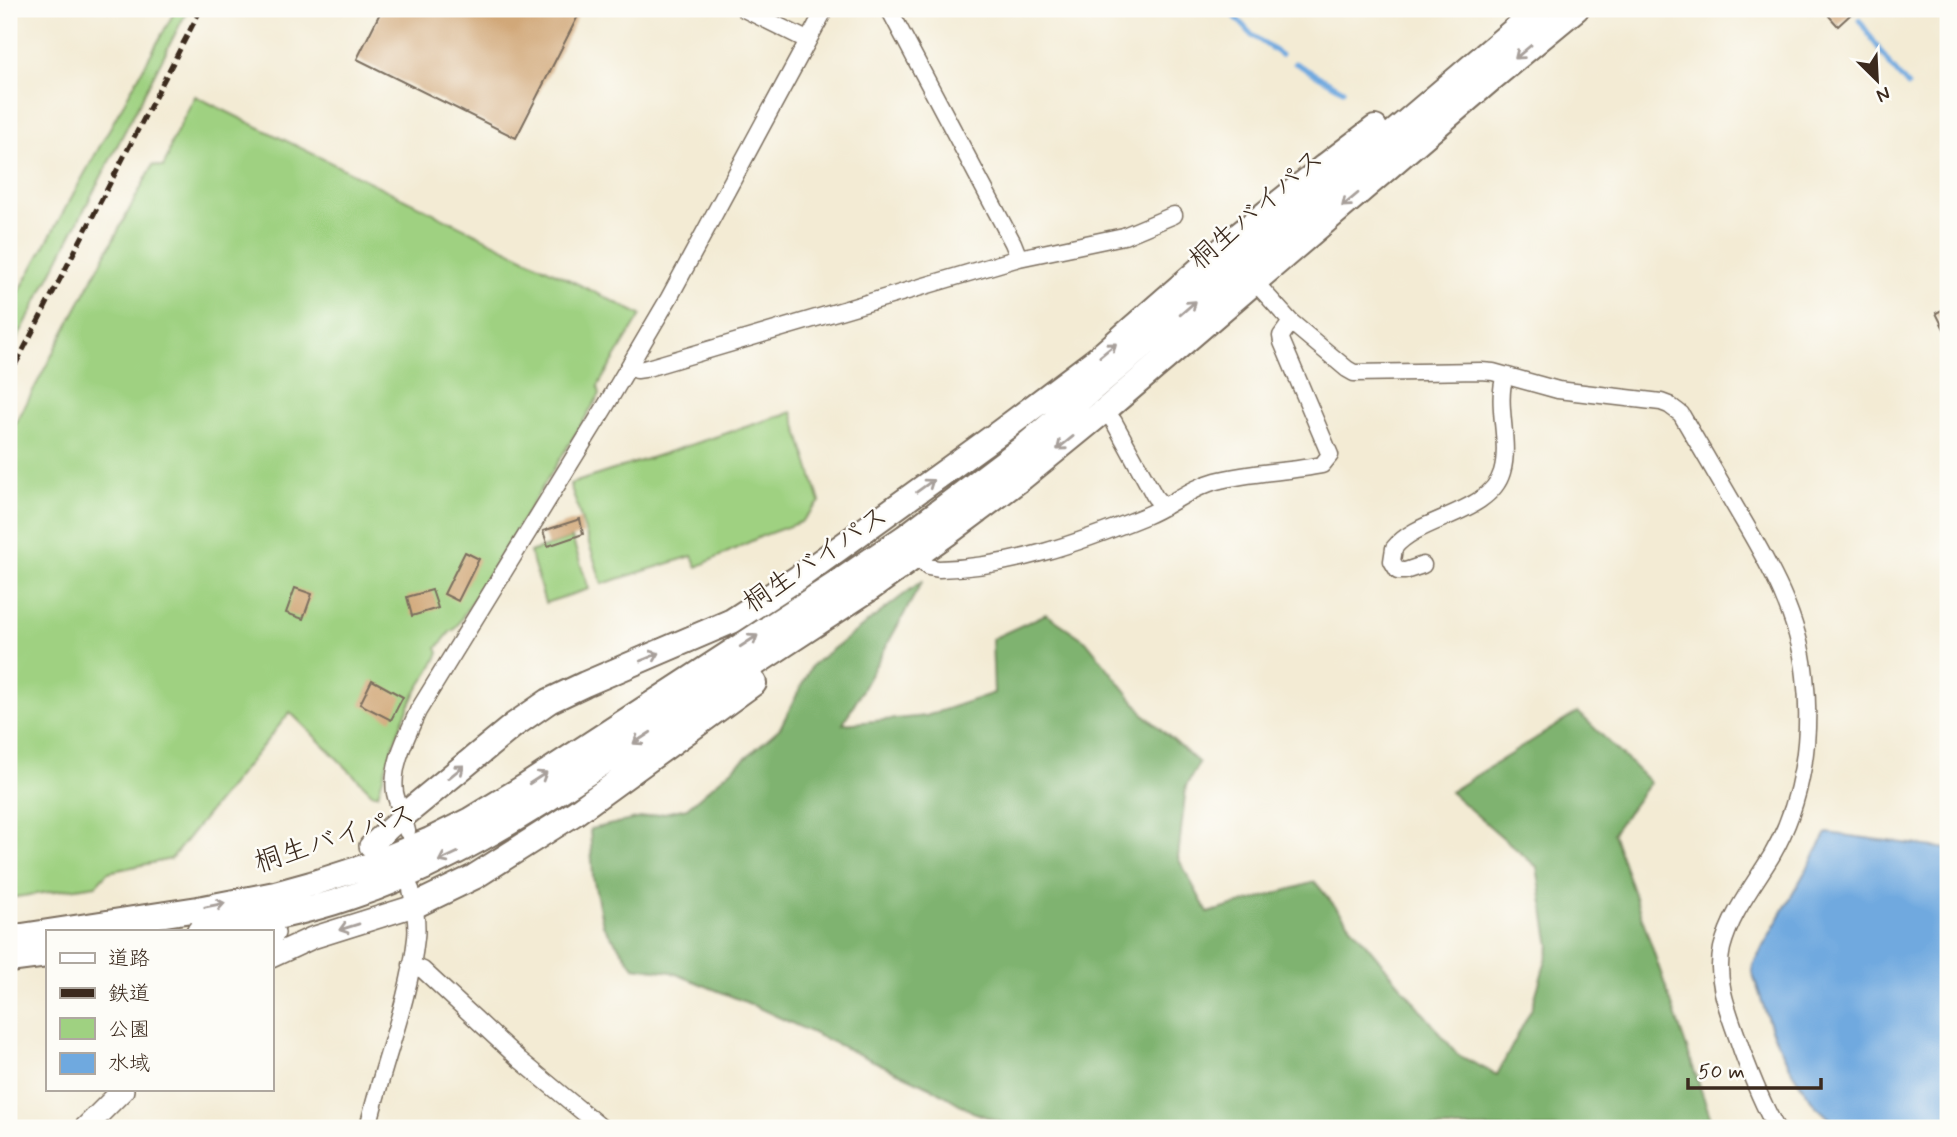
<svg xmlns="http://www.w3.org/2000/svg" width="1957" height="1137" font-family="Mynerve,'Klee One',sans-serif">
<rect width="100%" height="100%" fill="#fdfcf7"/>
<filter id="ink" filterUnits="userSpaceOnUse"><feTurbulence type="fractalNoise" baseFrequency=".0143" numOctaves="2"/><feDisplacementMap in="SourceGraphic" scale="14" xChannelSelector="R" yChannelSelector="G"/><feConvolveMatrix kernelMatrix="1 2 1 2 8 2 1 2 1" color-interpolation-filters="sRGB"/></filter>
<filter id="wash" filterUnits="userSpaceOnUse"><feTurbulence type="fractalNoise" baseFrequency=".00686" numOctaves="4" result="noise"/><feDisplacementMap in="SourceGraphic" scale="28" xChannelSelector="R" yChannelSelector="G"/><feGaussianBlur stdDeviation="1.57" result="paint"/><feColorMatrix in="noise" values="0 0 0 0 0 0 0 0 0 0 0 0 0 0 0 0 0 1.4 0 .05"/><feComposite in="paint" operator="in"/></filter>
<g filter="url(#wash)">
<rect width="100%" height="100%" fill="#f3ebd4"/>
<path fill="#9fd181" stroke="#6d7e50" stroke-width="2" d="M176,9H188L9,355V310Z
M195,96L641,315L598,386L600,394L455,629L450,632L437,648L439,653C432,669 422,681 414,696C398,728 388,760 378,794H373L290,712L171,859L108,872L96,885L9,898V436L153,165L163,167L168,157L171,143Z
M792,412L820,502L801,522L762,536L697,567L692,556L602,584L570,484Z
M572,538L589,589L545,603L530,552Z"/>
<path fill="#7fb36f" stroke="#5d6e46" stroke-width="2" d="M923,580L843,724L926,716L994,693L992,639L1046,614L1086,641L1146,716L1199,763L1186,786L1178,858L1208,913L1315,882L1458,1055L1497,1075L1532,1008L1550,946L1537,867L1450,792L1578,712L1650,782L1613,833L1714,1128H1018L973,1112L934,1089L748,1003L671,972L634,967L603,925L593,877L590,829L687,808L780,728L812,665Z"/>
<path fill="#6fa9df" stroke="#556a7e" stroke-width="2" d="M1827,833L1948,849V1128H1840L1814,1104L1793,1073L1771,1029L1752,971L1753,964Z"/>
<g fill="none" stroke-linecap="round" stroke-linejoin="round">
<path stroke="#6fa9df" stroke-width="5" d="M1228,9L1252,35L1281,55
M1851,9L1853,11
M1859,20L1891,66L1908,86
M1295,63L1343,90"/>
</g>
<g id="blocks">
<path fill="#d1a879" d="M382,9H564L578,16L516,138L357,59Z
M1837,9H1844L1850,15L1838,26L1829,16Z
M1948,307V337L1936,313Z
M580,519L583,534L548,546L543,531Z
M465,552L479,559L458,601L444,594Z
M295,588L312,594L303,619L286,613Z
M432,590L438,608L412,616L407,597Z
M372,680L403,697L391,720L360,704Z"/>
</g>
</g>
<g filter="url(#ink)">
<use href="#blocks" fill-opacity="0" stroke="#7b6e5e" stroke-width="2"/>
<g fill="none" stroke-linecap="round" stroke-linejoin="round">
<g stroke="#7b6e5e" stroke-width="19">
<path id="minor" d="M744,9L807,40
M889,9L1013,243L1019,258
M1254,281L1291,322L1347,369L1354,373L1481,371L1493,372L1558,390L1661,402L1669,405L1681,414C1701,448 1720,481 1740,515C1770,566 1799,616 1805,676C1812,737 1803,801 1772,855C1754,885 1731,913 1722,948C1714,983 1731,1018 1742,1051C1752,1078 1762,1103 1776,1128
M630,365L637,370L644,369L1019,258L1124,236L1174,215
M1105,410L1114,422L1155,497L1164,507
M917,556L928,567L939,569C1011,567 1079,543 1145,516C1170,506 1190,488 1216,481C1251,472 1287,472 1322,465L1330,455L1282,342L1281,336L1291,322
M1423,565L1405,571H1398L1392,561L1394,548C1418,517 1490,514 1502,472C1511,441 1495,406 1505,375
M407,831C404,818 398,806 395,793C391,765 407,736 418,711L605,407L669,298L825,9
M411,965L423,970L520,1060L602,1128
M368,1128C382,1065 409,1003 416,938C418,922 414,904 411,889"/>
</g>
<g stroke="#7b6e5e" stroke-width="24">
<path id="secondary" d="M370,846L403,816
M271,935L274,933
M271,957L312,938L414,906
M85,1128L123,1090"/>
</g>
<g stroke="#7b6e5e" stroke-width="28">
<path id="trunk" d="M403,816L514,725L549,701L585,684L732,621L798,578L1000,432L1097,359L1240,234L1325,166L1375,128
M414,906L474,877L575,813L754,683
M199,932C249,923 301,914 350,897C420,874 484,839 546,800L868,590L948,533L1023,477L1105,410L1490,80L1576,9
M9,938L198,909L275,894L311,884L367,866L430,840L470,820L526,786L836,584L905,537L1024,447L1539,9
M9,960L47,955"/>
</g>
<use href="#minor" stroke="#fff" stroke-width="16"/>
<use href="#secondary" stroke="#fff" stroke-width="21"/>
<use href="#trunk" stroke="#fff" stroke-width="24"/>
<path stroke="#3b2a1e" stroke-width="5" stroke-dasharray="10 5" stroke-linecap="butt" d="M9,377L201,9"/>
</g>
<defs><path id="oneway-shaft" d="M-6 0H5M1.5-3L5.5 0L1.5 3" fill="none" stroke-width="1.6" stroke-linecap="round" stroke-linejoin="round" transform="scale(1.75)"/></defs>
<g stroke="#a79f9a">
<use href="#oneway-shaft" transform="translate(1523 52) rotate(140)"/>
<use href="#oneway-shaft" transform="translate(1350 200) rotate(140)"/>
<use href="#oneway-shaft" transform="translate(1188 308) rotate(-41)"/>
<use href="#oneway-shaft" transform="translate(1108 350) rotate(-39)"/>
<use href="#oneway-shaft" transform="translate(1065 443) rotate(141)"/>
<use href="#oneway-shaft" transform="translate(925 486) rotate(-36)"/>
<use href="#oneway-shaft" transform="translate(749 641) rotate(-33)"/>
<use href="#oneway-shaft" transform="translate(650 657) rotate(-22)"/>
<use href="#oneway-shaft" transform="translate(642 738) rotate(147)"/>
<use href="#oneway-shaft" transform="translate(456 772) rotate(-39)"/>
<use href="#oneway-shaft" transform="translate(538 778) rotate(-33)"/>
<use href="#oneway-shaft" transform="translate(448 857) rotate(155)"/>
<use href="#oneway-shaft" transform="translate(215 905) rotate(-11)"/>
<use href="#oneway-shaft" transform="translate(349 927) rotate(163)"/>
</g>
</g>
<g text-anchor="middle" dominant-baseline="central" stroke-width="5" stroke-linejoin="round" paint-order="stroke">
<g font-size="28" fill="#3b2a1e" stroke="#fdfcf7">
<text transform="translate(1257 210) rotate(-41)">桐生バイパス</text>
<text transform="translate(816 560) rotate(-34)">桐生バイパス</text>
<text transform="translate(335 839) rotate(-18)">桐生バイパス</text>
</g>
</g>
<rect width="1957" height="1137" fill="none" stroke="#fdfcf7" stroke-width="35"/>
<rect x="46" y="930" width="228" height="161" fill="#fdfcf7" stroke="#afa8a0" stroke-width="2"/>
<rect x="60" y="953" width="35" height="10" fill="#ffffff" stroke="#afa8a0" stroke-width="2"/>
<text x="108" y="965" font-size="21" fill="#3b2a1e">道路</text>
<rect x="60" y="988" width="35" height="10" fill="#3b2a1e" stroke="#afa8a0" stroke-width="2"/>
<text x="108" y="1000" font-size="21" fill="#3b2a1e">鉄道</text>
<rect x="60" y="1018" width="35" height="21" fill="#9fd181" stroke="#afa8a0" stroke-width="2"/>
<text x="108" y="1036" font-size="21" fill="#3b2a1e">公園</text>
<rect x="60" y="1053" width="35" height="21" fill="#6fa9df" stroke="#afa8a0" stroke-width="2"/>
<text x="108" y="1070" font-size="21" fill="#3b2a1e">水域</text>
<g transform="translate(1877 80) rotate(156)" stroke="#fdfcf7" stroke-width="5" paint-order="stroke">
<path d="M0-5L12 26L0 18L-12 26Z" fill="#3b2a1e"/>
<text y="-10" font-size="19" font-weight="bold" text-anchor="middle" fill="#3b2a1e">N</text>
</g>
<path d="M1688 1078v10h133v-10" fill="none" stroke="#3b2a1e" stroke-width="3.5"/>
<text x="1698" y="1078" font-size="21" fill="#3b2a1e" stroke="#fdfcf7" stroke-width="5" paint-order="stroke">50 m</text>
</svg>
